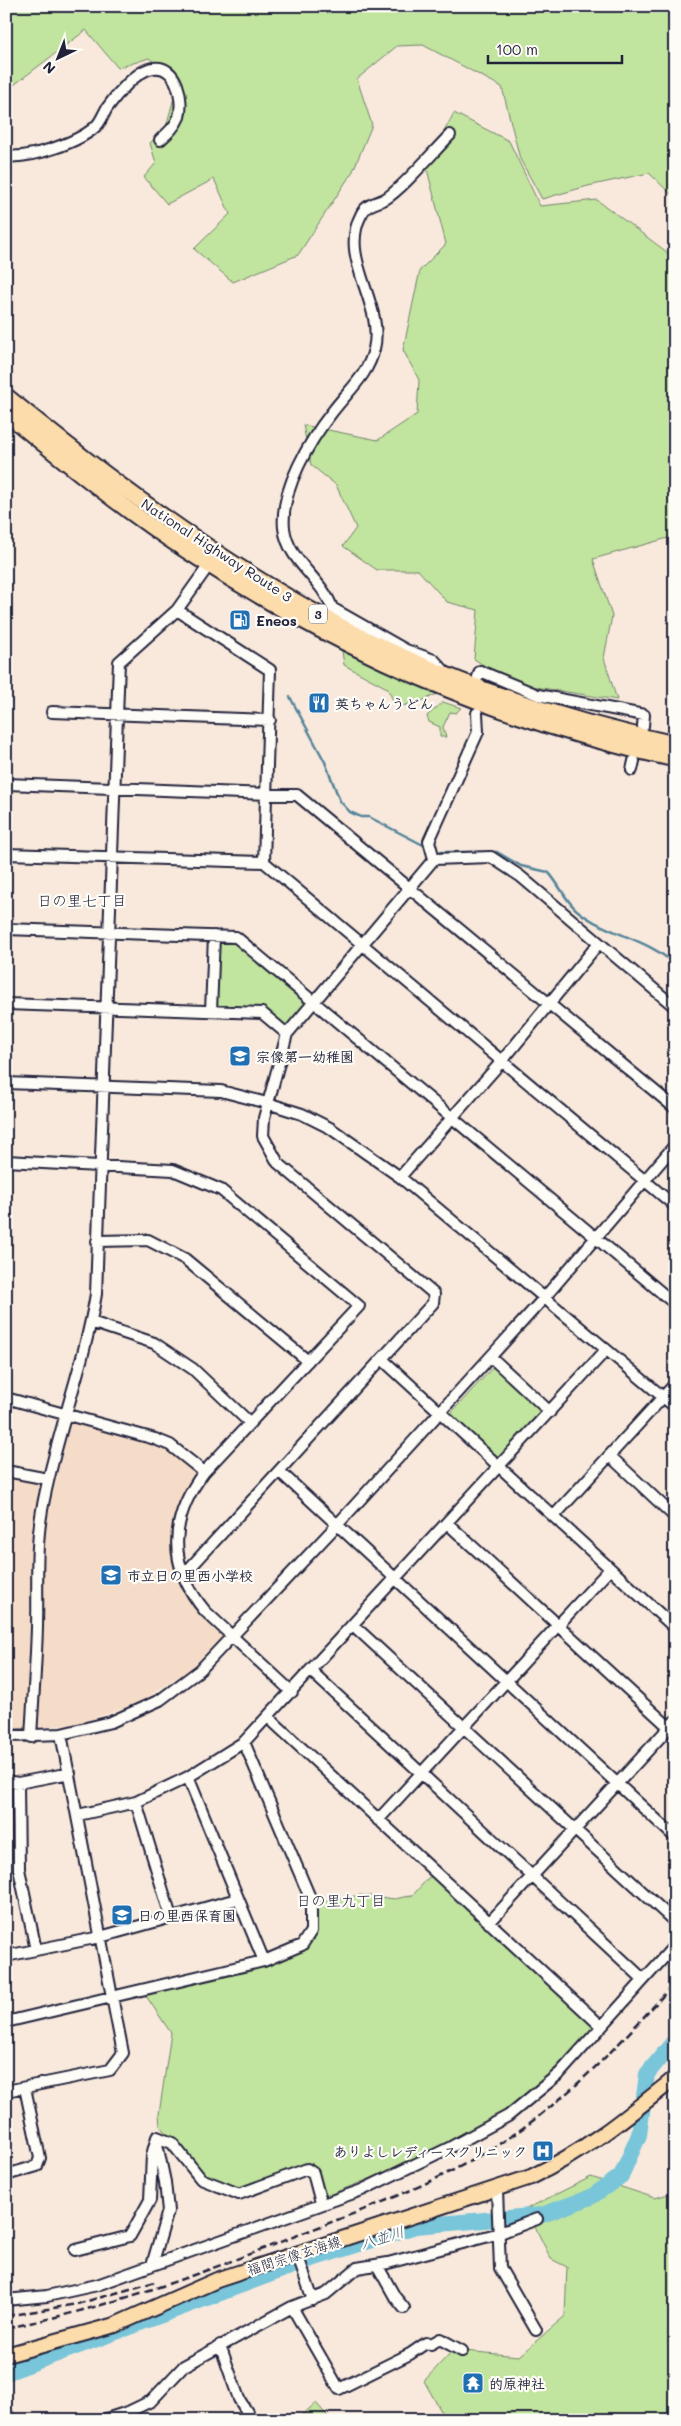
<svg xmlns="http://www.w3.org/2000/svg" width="681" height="2426" font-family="Mali,'Klee One',sans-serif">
<rect width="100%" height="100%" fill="#f8e9dc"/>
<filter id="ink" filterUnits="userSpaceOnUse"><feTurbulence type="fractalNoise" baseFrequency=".02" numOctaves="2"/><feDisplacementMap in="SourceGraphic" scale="10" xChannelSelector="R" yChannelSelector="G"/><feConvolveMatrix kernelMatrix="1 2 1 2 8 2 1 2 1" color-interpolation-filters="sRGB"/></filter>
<g filter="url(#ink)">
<path fill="#f5dcc9" d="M74,1421L162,1446L197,1470L198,1474L184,1495L175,1515L173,1542L180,1580L187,1594L198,1609L224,1635L190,1669L138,1703L79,1723L38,1728L46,1524L70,1423Z
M6,1475L40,1481L43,1485L32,1554L27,1729L6,1728Z"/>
<path fill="#c1e49e" stroke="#72836c" d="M6,6H675V198L649,173L588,186L542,199L520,159L502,87L423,45L397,46L357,79L372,125L353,171L298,255L233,282L194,249L230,214L214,179L167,204L144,177L156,163L150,143L166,127L178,83L149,58L118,68L86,30L6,91Z
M454,113L509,141L540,206L597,200L675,258V536L593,559L612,616L604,658L617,700L511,683L474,659L478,610L447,602L418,570H377L343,546L356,528L336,485L311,465L303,425L378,440L417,414L419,380L403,350L420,270L446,244L426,165Z
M342,651L437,694L422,701L402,706L394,702L387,688L344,665Z
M443,702L461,708L456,713L450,712L443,727L446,737H440V727L429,722L427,716Z
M221,940L236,941L307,1001V1005L289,1025L284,1026L263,1008H218L215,1004L218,945Z
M494,1366L541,1410V1415L500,1459L495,1458L450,1414Z
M429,1877H433L592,2023L593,2028C579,2044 566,2063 550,2077C485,2134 405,2165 326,2196L321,2192L312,2163L238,2190L198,2173L160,2126L159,2114L171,2033L144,1993L267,1966L304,1948L318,1902L361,1895L395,1899L413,1895Z
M591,2177L655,2198L675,2192V2420H446L424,2381L453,2350L519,2356L565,2316L567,2267L551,2259L526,2209Z
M316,2403L331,2420H296Z"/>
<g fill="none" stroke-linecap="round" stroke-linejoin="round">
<path stroke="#56849a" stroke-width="2.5" d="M290,697L325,762L340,801L350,812L361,817H369L427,847
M436,852H497L521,866L548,872C559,883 565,901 578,911C607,935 648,938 675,965"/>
<path stroke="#79c5d9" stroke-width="16" d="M6,2373L306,2261L416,2226L542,2215L591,2197L621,2176L639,2135L647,2074L675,2040"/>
<g stroke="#22223b" stroke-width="14">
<path id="minor" d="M6,156C30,159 82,142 98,124C102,119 104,113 107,108C116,95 137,70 153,68C177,64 184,100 179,117C175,127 168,133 160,140
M177,610L270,670L264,862
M445,672L434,660L406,650L332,608C322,578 288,562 284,528C280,490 310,440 333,411C349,390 368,375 374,349C385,304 338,259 361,215C366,204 375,204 385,199C400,191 435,150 450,135
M478,677L480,671L538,695L644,715L643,726
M52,712L270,720
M632,770L634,761
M6,784L297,795L675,1108
M6,854L264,862L675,1206
M434,859L491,857L520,876L675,1007
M434,859L429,841L478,732L477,713
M6,929L236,937L675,1304
M6,1004L262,1013L287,1034
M211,1011L214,936
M6,1083L221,1091L267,1103L302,1114L330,1128L400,1177L675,1407
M6,1161L173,1170L221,1190L359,1306L204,1472C169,1519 167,1565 205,1611L292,1692
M400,1177L502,1061L599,943
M97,1241L148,1240L185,1259L308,1361
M91,1322L154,1343L193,1369L250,1423
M491,1357L550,1412
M382,1359L675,1628
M6,1398L155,1439L170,1445L204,1472
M610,1456L675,1517
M6,1471L48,1479
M279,1471L675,1837
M554,1516L675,1384
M447,1523L669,1727
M182,1572L189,1569L433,1303L434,1294L278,1163L263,1136L264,1118L287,1034L434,859
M353,1625L675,1922
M311,1671L643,1979
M268,1717L601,2026
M6,1736L61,1734L111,1722L160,1700L200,1670L337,1525L545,1297L675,1145
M31,1737C33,1700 36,1664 37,1627C38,1588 35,1549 42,1510C55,1437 84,1367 96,1294L119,662L177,610L209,565L211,559
M188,1777L264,1961
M6,1781L18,1783L70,1773
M18,1783L19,1869L36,1950
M136,1802L171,1917
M78,1815L136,1802L188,1777L244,1742L606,1350
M378,1820L610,1569
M489,1923L675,1721
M6,1956L100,1937L237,1899
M6,2022L264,1961L302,1945L311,1931V1900L244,1742
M6,2091L110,2070L123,2053L61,1734
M157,2137L172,2143L201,2179L239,2194L307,2169L313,2173L321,2203
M6,2175L37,2166L40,2158L25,2088
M497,2190L500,2268L536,2330
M75,2250L130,2236L150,2200L152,2155L157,2137
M297,2254L313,2300
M152,2265L168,2211L165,2182L157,2144
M377,2265L395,2297L404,2308
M6,2300L47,2296L97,2285L362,2190L451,2147L508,2116L560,2073L675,1945
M292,2307L339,2389L410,2354L426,2343L431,2344L440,2339L462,2351
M220,2345L239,2399L247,2412
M6,2412L10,2420
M103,2420L128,2412L151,2401L184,2366L292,2307L326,2294L357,2268L388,2263L500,2233L537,2219"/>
</g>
<g stroke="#22223b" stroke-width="18">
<path id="major" d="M6,2355L115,2325L217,2280L531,2177C584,2152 629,2115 675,2078"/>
</g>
<g stroke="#22223b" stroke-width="19">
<path id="highway" d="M6,396C104,476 206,552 316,613C427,675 551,718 675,744
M6,413C66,462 126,512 192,554C340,651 501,722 675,759"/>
</g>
<use href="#minor" stroke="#fdfcf7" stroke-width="10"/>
<use href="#major" stroke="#fddcac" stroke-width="14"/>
<use href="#highway" stroke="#fddcac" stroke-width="15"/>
<path stroke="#22223b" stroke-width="2.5" stroke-dasharray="8 4" stroke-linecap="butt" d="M6,2316L77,2304L155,2282
M6,2328C113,2307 203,2273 303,2233C376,2205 451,2178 516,2133C576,2091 626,2038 675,1982"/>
</g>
</g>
<defs>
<g id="fuel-square" transform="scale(1.125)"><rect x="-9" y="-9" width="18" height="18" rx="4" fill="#1f6fb2" stroke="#fdfcf7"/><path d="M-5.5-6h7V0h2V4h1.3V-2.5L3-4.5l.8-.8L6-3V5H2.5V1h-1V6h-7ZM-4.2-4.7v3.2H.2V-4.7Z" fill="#fff"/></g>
<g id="restaurant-square" transform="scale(1.125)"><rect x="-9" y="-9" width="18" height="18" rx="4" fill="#1f6fb2" stroke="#fdfcf7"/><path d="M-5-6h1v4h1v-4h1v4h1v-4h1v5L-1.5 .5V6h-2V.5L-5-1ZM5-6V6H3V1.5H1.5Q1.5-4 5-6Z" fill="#fff"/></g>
<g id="school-square" transform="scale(1.125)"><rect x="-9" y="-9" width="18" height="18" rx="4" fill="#1f6fb2" stroke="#fdfcf7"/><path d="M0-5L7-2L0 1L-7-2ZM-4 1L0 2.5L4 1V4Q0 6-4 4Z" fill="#fff"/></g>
<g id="hospital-square" transform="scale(1.125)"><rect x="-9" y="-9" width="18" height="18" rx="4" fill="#1f6fb2" stroke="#fdfcf7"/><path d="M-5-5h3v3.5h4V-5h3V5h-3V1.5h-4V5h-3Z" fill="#fff"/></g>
<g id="temple-square" transform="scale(1.125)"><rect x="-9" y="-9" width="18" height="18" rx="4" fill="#1f6fb2" stroke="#fdfcf7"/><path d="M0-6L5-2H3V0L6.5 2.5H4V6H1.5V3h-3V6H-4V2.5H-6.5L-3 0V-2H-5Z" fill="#fff"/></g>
</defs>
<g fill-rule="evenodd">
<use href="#fuel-square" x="240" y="620"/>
<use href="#restaurant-square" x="319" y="703"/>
<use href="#school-square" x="240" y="1056"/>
<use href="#school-square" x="111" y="1575"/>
<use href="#school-square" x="122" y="1915"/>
<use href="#hospital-square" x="543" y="2151"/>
<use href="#temple-square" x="473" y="2383"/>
</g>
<g text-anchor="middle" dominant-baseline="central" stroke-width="4.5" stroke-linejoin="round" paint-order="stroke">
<rect fill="#fdfcf7" stroke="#646373" stroke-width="1" x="309" y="604.5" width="18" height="19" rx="4"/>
<g font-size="12" font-weight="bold" fill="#22223b">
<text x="318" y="614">3</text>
</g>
<g font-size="14" fill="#22223b" stroke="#fdfcf7">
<text transform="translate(217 550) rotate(33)">National Highway Route 3</text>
<text transform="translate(294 2255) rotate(-18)">福間宗像玄海線</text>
</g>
<g font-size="14" font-weight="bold" fill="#22223b" stroke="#fdfcf7" text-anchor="start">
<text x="256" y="620">Eneos</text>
<text x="335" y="703">英ちゃんうどん</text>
<text x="256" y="1056">宗像第一幼稚園</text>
<text x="127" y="1575">市立日の里西小学校</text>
<text x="138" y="1915">日の里西保育園</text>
<text x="527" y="2151" text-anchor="end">ありよしレディースクリニック</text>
<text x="489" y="2383">的原神社</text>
</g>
<g font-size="15" fill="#22223b" stroke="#fdfcf7">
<text x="82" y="900">日の里七丁目</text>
<text x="341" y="1900">日の里九丁目</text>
</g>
<g font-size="15" font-style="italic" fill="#405b72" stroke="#fdfcf7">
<text transform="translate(382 2237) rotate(-17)">八並川</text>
</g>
</g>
<rect width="681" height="2426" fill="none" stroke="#fdfcf7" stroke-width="25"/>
<rect x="12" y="12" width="656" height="2401" fill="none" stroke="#22223b" stroke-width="2" filter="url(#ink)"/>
<g transform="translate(58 58) rotate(223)" stroke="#fdfcf7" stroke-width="4" paint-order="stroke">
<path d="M0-4L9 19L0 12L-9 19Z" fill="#22223b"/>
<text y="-8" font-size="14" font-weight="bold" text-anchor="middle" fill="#22223b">N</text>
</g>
<path d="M488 55v8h134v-8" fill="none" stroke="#22223b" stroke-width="2.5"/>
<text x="496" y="55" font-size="15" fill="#22223b" stroke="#fdfcf7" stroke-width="4" paint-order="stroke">100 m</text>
</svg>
